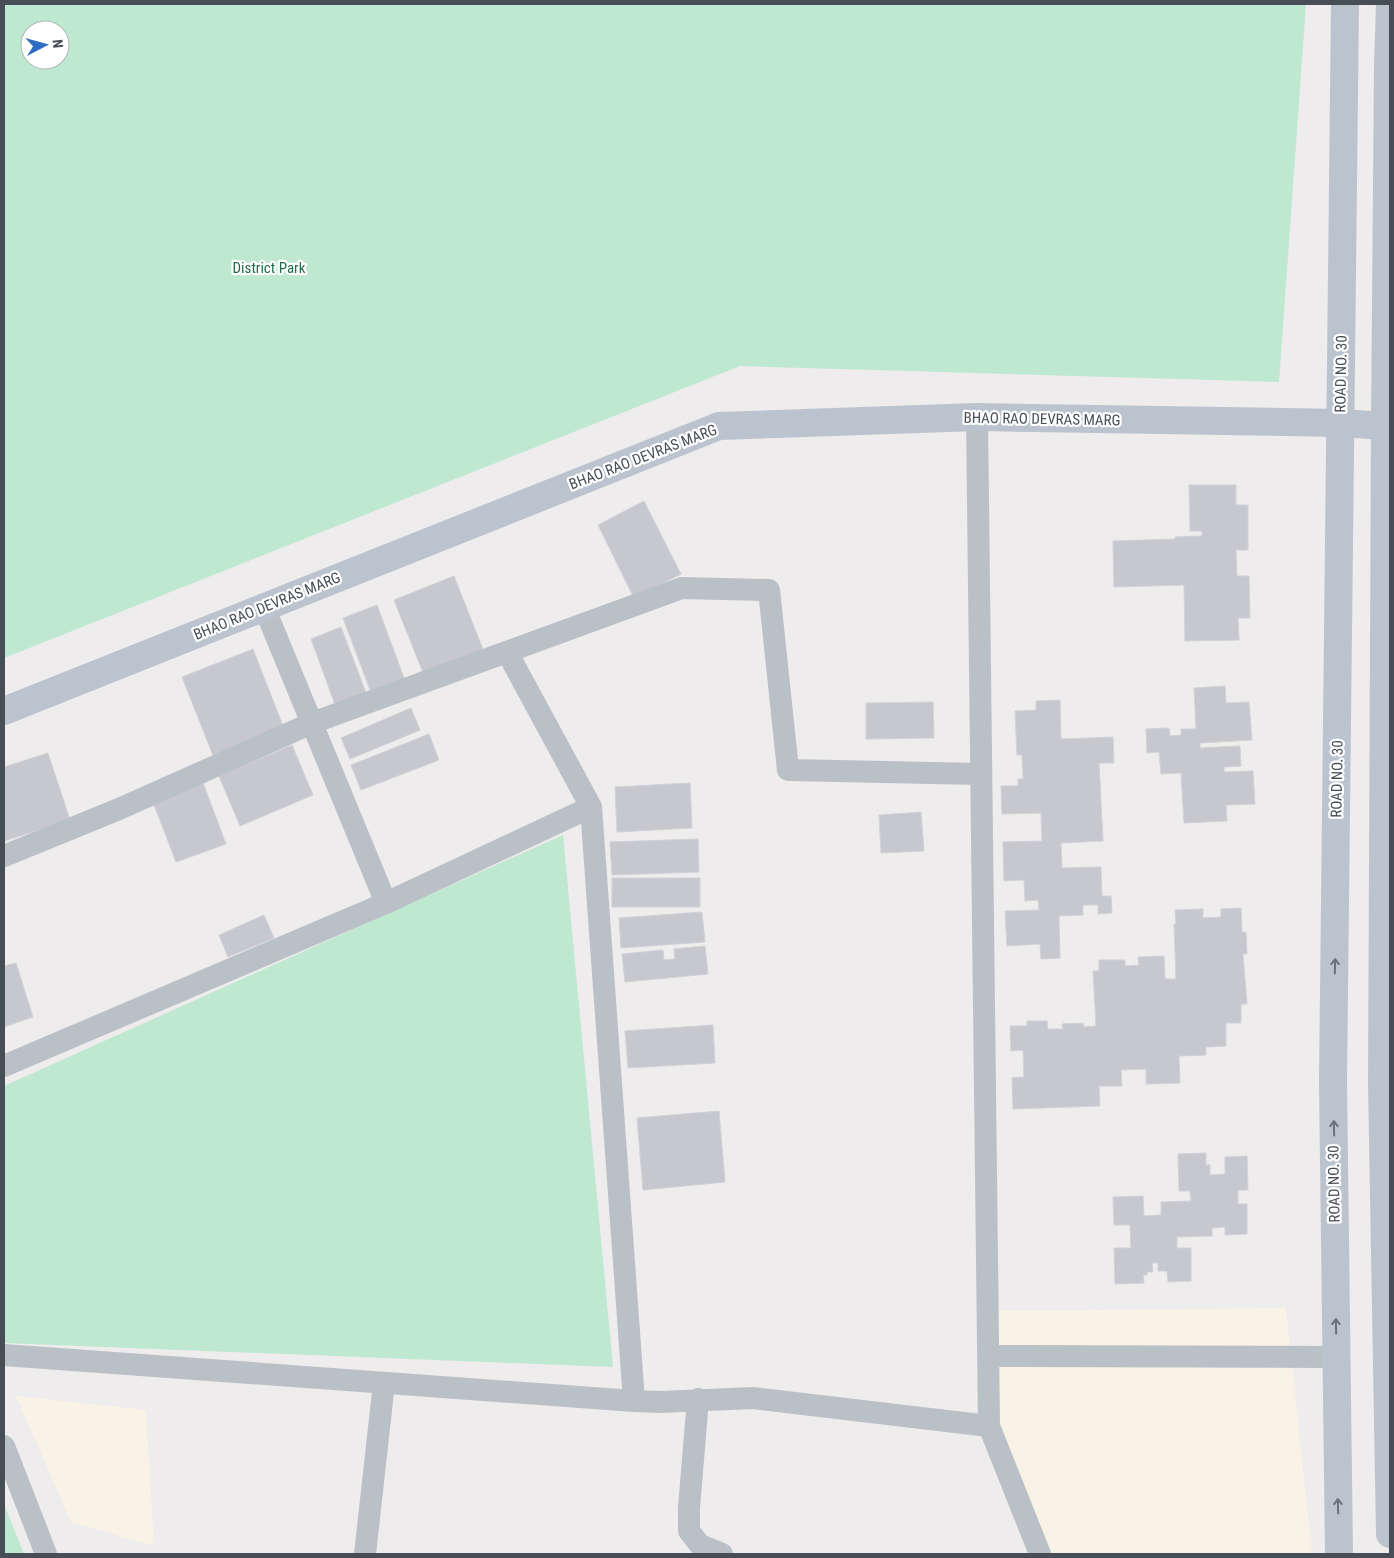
<svg xmlns="http://www.w3.org/2000/svg" width="1394" height="1558" font-family="'Roboto Condensed',sans-serif">
<rect width="100%" height="100%" fill="#eeecec"/>
<path fill="#f8f3e6" d="M1286,1308L1312,1554H1036L976,1395L997,1311Z
M16,1396L146,1410L154,1546L71,1522Z"/>
<path fill="#bee8cf" fill-rule="evenodd" d="M4,4H1306L1279,382L740,366L4,658ZM30,30H60V60H30Z
M563,835L613,1367L4,1343V1086Z
M4,1504L24,1554H4Z"/>
<path fill="#c7c8ce" stroke="#d0d2d7" d="M1189,485H1236V505H1248V550H1236L1237,576H1249L1250,618H1238L1239,640L1185,641L1184,585L1114,587L1113,541L1175,539V537L1202,536V531H1190Z
M644,501L681,574L634,598L598,525Z
M454,576L484,652L424,675L394,600Z
M377,605L407,686L373,698L343,618Z
M341,627L368,698L337,710L311,639Z
M253,649L285,731L214,758L182,677Z
M1225,686L1226,703L1249,702L1252,740L1200,743V748L1240,746L1241,766L1224,767V772L1253,771L1255,804L1226,805L1227,821L1184,823L1181,773L1161,774L1159,752L1147,753L1146,729L1169,728L1170,736L1181,735V729H1196L1194,688Z
M1060,700L1061,739L1113,737L1114,763H1099L1103,841L1061,843L1062,868L1101,867L1102,896H1111L1112,913L1098,914V905H1083V915L1059,916L1060,958L1041,959L1040,944L1007,946L1005,911L1039,910L1038,900L1025,901L1024,880L1004,881L1003,842L1042,841L1041,813L1002,814L1001,786H1018V779H1023L1022,755H1017L1015,711L1036,710V701Z
M933,702L934,738L866,739V703Z
M411,708L420,730L350,759L341,738Z
M429,734L439,760L361,790L351,765Z
M292,745L313,795L240,826L219,776Z
M48,753L70,820L4,841V767Z
M203,783L226,844L176,862L153,802Z
M690,783L692,828L617,832L615,787Z
M921,812L924,851L881,853L879,815Z
M698,839L699,872L612,875L610,842Z
M612,878H700V907H612Z
M1241,908L1242,932H1246L1247,954H1243L1247,1004H1241V1023H1226V1046L1206,1047V1055L1179,1056L1180,1083L1146,1084V1069L1121,1070L1122,1086H1099L1100,1106L1013,1109L1012,1078L1024,1077L1023,1050L1011,1051L1010,1026H1027V1021H1047L1048,1029H1063L1062,1024L1083,1023L1084,1027L1096,1026L1093,971H1099V960H1125V966L1139,965L1138,957L1164,956L1165,979H1176L1174,924H1176L1175,910L1203,909V918L1221,917V909Z
M702,912L705,942L621,948L619,918Z
M264,915L274,938L228,957L219,935Z
M705,946L708,974L625,982L622,954L663,950L664,960L675,959L674,949Z
M16,963L33,1017L4,1027V966Z
M713,1025L715,1063L628,1068L625,1031Z
M719,1111L725,1182L643,1190L637,1118Z
M1206,1153V1165H1210V1175L1225,1174V1157L1247,1156L1248,1190H1238V1204H1247V1234L1225,1235V1227L1212,1228V1236L1177,1237V1248H1191V1281L1168,1282L1167,1271H1158V1263H1152L1153,1272H1147V1275H1143L1144,1283L1115,1284L1114,1248H1131L1130,1225H1114L1113,1197L1143,1196L1144,1216L1161,1215V1202L1191,1201L1190,1191H1179L1178,1154Z"/>
<g fill="none" stroke-linecap="round" stroke-linejoin="round">
<path stroke="#b9c0c6" stroke-width="22" d="M977,417L989,1426L1040,1554
M264,607L386,903
M507,652L591,807L634,1401
M4,856L119,809L312,723L682,588L769,590L788,770L981,774
M4,1066L386,903L591,807
M4,1355L634,1401L660,1402L753,1398L989,1426
M988,1356L1337,1357
M698,1399L689,1508V1531L700,1545L722,1554
M4,1446L46,1554
M365,1554L384,1383"/>
<path stroke="#bbc4ce" stroke-width="28" d="M1390,5L1388,65L1385,426L1382,1083L1390,1534
M4,711L719,426L977,417L1341,423L1385,426
M1339,1554L1333,1082L1345,4"/>
</g>
<defs><path id="oneway-shaft" d="M-6 0H5M1.5-3L5.5 0L1.5 3" fill="none" stroke-width="1.6" stroke-linecap="round" stroke-linejoin="round" transform="scale(1.25)"/></defs>
<g stroke="#6a717a">
<use href="#oneway-shaft" transform="translate(1335 966) rotate(-89)"/>
<use href="#oneway-shaft" transform="translate(1334 1128) rotate(-91)"/>
<use href="#oneway-shaft" transform="translate(1336 1326) rotate(-91)"/>
<use href="#oneway-shaft" transform="translate(1338 1506) rotate(-91)"/>
</g>
<g text-anchor="middle" dominant-baseline="central" stroke-width="4.5" stroke-linejoin="round" paint-order="stroke">
<g font-size="15" fill="#216d4a" stroke="#fff">
<text x="269" y="268">District Park</text>
</g>
<g font-size="15" fill="#474e56" stroke="#fff">
<text transform="translate(1341 374) rotate(-89)">ROAD NO. 30</text>
<text transform="translate(1042 419) rotate(1)">BHAO RAO DEVRAS MARG</text>
<text transform="translate(643 457) rotate(-21)">BHAO RAO DEVRAS MARG</text>
<text transform="translate(267 606) rotate(-22)">BHAO RAO DEVRAS MARG</text>
<text transform="translate(1337 779) rotate(-89)">ROAD NO. 30</text>
<text transform="translate(1334 1184) rotate(-91)">ROAD NO. 30</text>
</g>
</g>
<rect width="1394" height="1558" fill="none" stroke="#474e56" stroke-width="10"/>
<g transform="translate(45 45) rotate(84)"><circle r="24" fill="#ffffff" stroke="#b5b8bb"/>
<path d="M0-4L9 19L0 12L-9 19Z" fill="#2f6cc5"/>
<text y="-8" font-size="14" font-weight="bold" text-anchor="middle" fill="#474e56">N</text>
</g>
</svg>
